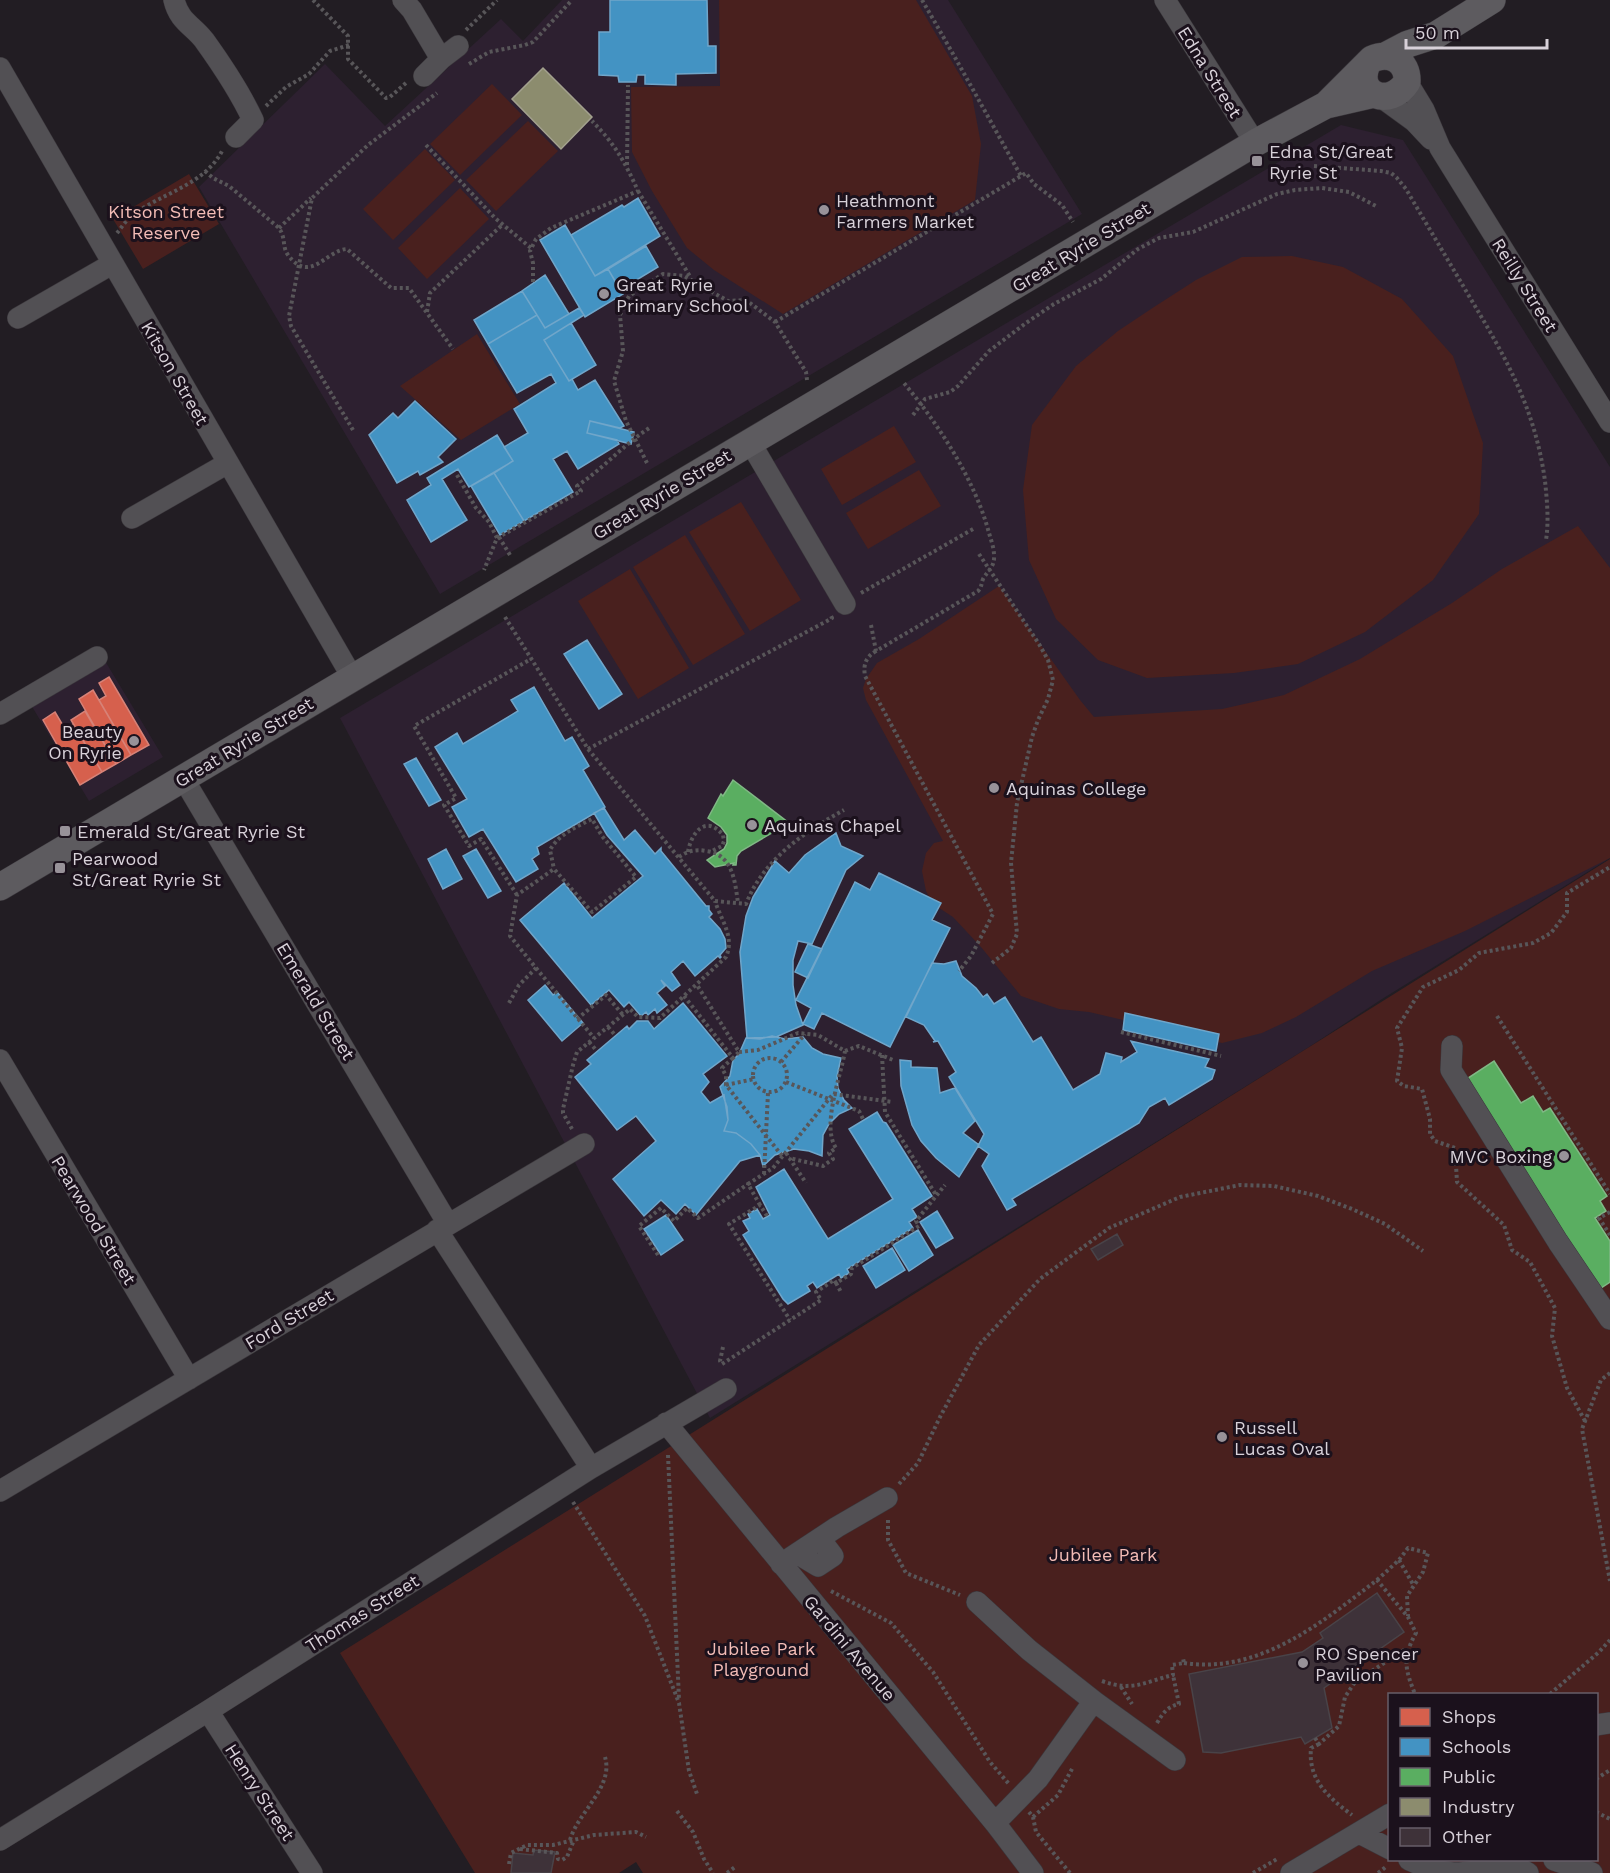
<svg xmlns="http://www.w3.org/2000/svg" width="1610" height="1873" font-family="'Work Sans',sans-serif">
<rect width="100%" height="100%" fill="#221d23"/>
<path fill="#2d2030" d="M562,0H948L1082,214L440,594L199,187L325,64L385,126L501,19L523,41Z
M1341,125L1403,140L1610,467V858L1382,999L1309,1047L710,1418L340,718Z
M96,646L163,757L89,801L22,690Z"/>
<path fill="#49201e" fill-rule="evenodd" d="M719,0H916L972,96L981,144L975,200L783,314L714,270L687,248L652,191L632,152L631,87L720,86Z
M492,84L522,115L460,175L430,144Z
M528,121L558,151L496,211L466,180Z
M425,149L455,180L393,240L363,209Z
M189,174L219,224L143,269L113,219Z
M460,188L489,219L427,279L398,248Z
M1292,256L1343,267L1402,299L1453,356L1483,443L1479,514L1433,580L1365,632L1298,664L1234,673L1147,678L1098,660L1056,619L1029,560L1023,490L1032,425L1076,366L1118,331L1154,307L1196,280L1242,257Z
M477,334L520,404L461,440L400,386Z
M894,426L916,462L842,505L821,469Z
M919,470L941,506L868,549L846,513Z
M741,502L801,600L750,631L689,532Z
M1578,526L1610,568V858L1465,931L1372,971L1296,1017L1262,1033L1222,1043L1089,1012L1059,1009L1021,996L981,947L953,917L933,904L926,891L922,871L926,853L934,843L943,841L866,700L863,688L866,679L877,663L919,639L999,586L1080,700L1094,717L1222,709L1284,695L1360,659L1452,603L1502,569Z
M685,535L745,634L693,665L633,567Z
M630,569L689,668L638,699L578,601Z
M1610,859V1873H643L636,1862L619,1873H475L340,1653ZM1390,1694H1596V1860H1390Z"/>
<path fill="#d6604d" stroke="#d78277" stroke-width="1.5" d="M109,677L149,745L131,755L99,700L106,696L99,683Z
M93,690L131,755L116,764L79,699Z
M85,711L116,764L102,772L71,720Z
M55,712L65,729L73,724L102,772L80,785L43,720Z"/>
<path fill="#4393c3" stroke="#70a6ca" stroke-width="1.5" d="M610,0H707L708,46H716V73L676,74V85L645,84V75H637L636,82H619L618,76L599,75V32H610Z
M638,198L660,236L595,276L571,235L622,205L624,207Z
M565,225L595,276L608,269L623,294L585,317L540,240Z
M646,246L658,267L620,290L608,269Z
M545,275L569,314L545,328L522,291Z
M522,291L537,315L488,344L474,320Z
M579,308L584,315L544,340L569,381L572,379L578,390L595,380L624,426L620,428L590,421L587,433L617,440L619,444L578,469L567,451L553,459L573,492L524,521L494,473L513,461L504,447L528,433L514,409L556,383L551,374L517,393L488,344L537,315L545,328Z
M571,323L596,365L569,381L544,340Z
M415,401L456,439L438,457L443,462L420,475L418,471L397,483L369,435L393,413L398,418Z
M590,421L634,432L631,444L587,433Z
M497,435L513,461L469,487L458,469L442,479L467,520L431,542L407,500L431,485L427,478Z
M494,473L524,521L500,535L471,486Z
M587,640L622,694L599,709L564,654Z
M534,687L565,741L572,737L589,766L583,770L605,807L537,847L539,854L532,859L538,869L516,882L483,829L469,837L452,807L467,799L435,747L457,733L463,744L518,711L511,700Z
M416,758L441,800L429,806L404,764Z
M604,808L624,840L635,830L655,854L661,848V851L706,906H709V910L712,914L709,917L720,929L725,939L726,948L720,955L721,957L720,958L718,956L695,976L683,961L671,972L680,985L672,991L661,980L665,986L657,993L667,1005L657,1013L655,1009L648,1015L646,1012L641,1016L629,1002L624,1007L609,990L591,1005L520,920L564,883L592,918L643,876L607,835L594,813Z
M836,833L841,846L863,856L846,870L812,944L798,941L793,960V985L796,1005L803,1025L776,1037L747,1038L740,952L746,916L753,897L775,861L789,873L805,855Z
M446,849L462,879L443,889L428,859Z
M476,849L501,891L488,898L463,856Z
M879,873L941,903L932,920L950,928L890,1047L822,1013L814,1029L803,1024L811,1008L796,1000L855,882L870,890Z
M808,944L822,949L808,978L795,972Z
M956,961L962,976L976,988L983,997L987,994L994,1004L1005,997L1033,1042L1041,1037L1073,1090L1100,1074L1106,1053L1122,1057L1121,1062L1137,1052L1131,1041L1209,1059L1205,1067L1215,1070L1212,1079L1169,1105L1165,1098L1149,1107L1139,1123L1012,1199L1016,1205L1007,1210L982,1166L989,1154L978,1146L984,1134L949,1077L956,1072L938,1041L933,1042L935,1041L924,1025L906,1017L932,963L944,964Z
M545,985L553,995L557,992L583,1023L562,1041L528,1000Z
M683,1003L727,1056L703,1074L709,1082L701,1092L710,1103L724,1095L728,1120L724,1131L736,1133L751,1144L760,1155L740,1161L696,1215L685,1204L676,1214L661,1200L644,1216L613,1179L656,1141L636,1116L617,1130L575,1077L591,1064L587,1060L627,1026L629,1029L637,1021H648L654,1029Z
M1125,1013L1219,1034L1216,1051L1123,1030Z
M772,1036L785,1039L803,1037L812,1048L823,1054L841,1058L837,1076L838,1088L844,1100L852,1108L839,1114L829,1124L823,1135L822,1156L809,1151L794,1149L775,1155L763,1166L760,1155L751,1144L736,1133L724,1131L728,1120L727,1107L720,1087L730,1076L733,1060L739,1054L746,1038L760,1039Z
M900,1060L911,1061V1067L937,1068L940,1093L955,1088L975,1121L963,1133L979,1145L959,1177L936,1158L921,1141L912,1125L901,1086Z
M877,1112L883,1122L886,1123L932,1196L912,1209L917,1217L909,1222L913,1228L847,1269L849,1273L841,1278L839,1274L817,1288L813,1282L807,1286L810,1291L788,1304L783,1299L743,1235L749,1231L743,1221L750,1218L748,1214L757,1209L763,1219L770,1215L756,1187L784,1169L828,1239L893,1199L849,1129Z
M937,1211L953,1238L936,1248L920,1222Z
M666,1215L683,1240L661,1255L644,1229Z
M918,1230L933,1255L909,1271L893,1245Z
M892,1248L905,1270L876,1288L863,1266Z"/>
<path fill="#5aae61" stroke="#80b885" stroke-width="1.5" d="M733,780L789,823L741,851L737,856L736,865H733L734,863L715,867L707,860L724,849L727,843V835L721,827L708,818L721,794L723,796Z
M1494,1061L1521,1103L1533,1096L1543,1112L1550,1108L1607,1196L1600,1201L1606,1211L1595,1218L1610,1241V1282L1595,1292L1462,1082Z"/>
<path fill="#8c8c6e" stroke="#a3a18e" stroke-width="1.5" d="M543,68L592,117L561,149L512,99Z"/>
<path fill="#3e3239" stroke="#494348" stroke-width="1.5" d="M1117,1234L1123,1245L1098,1260L1091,1249Z
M1377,1593L1404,1632L1324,1688L1332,1728L1305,1744L1301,1737L1221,1753L1203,1752L1189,1674L1302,1652L1323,1638L1320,1633Z
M534,1850L555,1852L551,1873H511L513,1853L533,1855Z"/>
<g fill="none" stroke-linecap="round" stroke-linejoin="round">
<g stroke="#3b373c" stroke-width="22">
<path id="minor" d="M174,0C179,21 192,25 204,40C222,65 240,92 253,120L236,137
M403,0L412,10L441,59L424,76
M1165,0L1255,143
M441,59L458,46
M0,68L352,677
M1407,82L1424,110L1440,148L1610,422
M1381,97L1414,121L1431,139
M18,318L112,264
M750,442L845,604
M132,518L228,463
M0,714L97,657
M183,778L448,1224
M1452,1046L1451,1070L1558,1242L1610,1319
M0,1060L189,1379
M437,1230L591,1468
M666,1423L995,1823L1033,1873
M0,1491L584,1144
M798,1554L818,1566L833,1556L820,1539
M781,1564L837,1527L887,1498
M977,1602L1029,1650L1095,1702
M208,1711L312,1873
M1596,1725L1610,1723
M995,1823L1038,1779L1088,1709L1095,1702L1175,1760
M1359,1833L1390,1849
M0,1840L208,1711L591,1468L726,1389
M1409,1860C1425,1867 1441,1873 1459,1873C1485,1872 1503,1858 1528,1873
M1554,1860L1592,1873
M1291,1873L1390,1814"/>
</g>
<g stroke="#3b373c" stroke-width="28">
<path id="major" d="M1387,55L1408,44L1436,35L1492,0
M1327,104L1372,59C1390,51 1408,61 1407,82C1390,109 1354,95 1367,64
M0,887L1255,143L1326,105L1374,94"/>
</g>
<path stroke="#585659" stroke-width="4" stroke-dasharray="3 3" stroke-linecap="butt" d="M313,0L348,36V59L386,98L390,97L407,82
M922,0C956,58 988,117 1021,176
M466,30L497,0
M469,64L489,52L525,45L533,42L572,0
M266,106L286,87L309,74L330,51L349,45
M426,145L495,218L531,248
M627,165L628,85
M1314,166L1381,171L1391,173L1397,178L1406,189C1427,225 1448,260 1469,296C1506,358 1535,408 1545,481C1547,500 1549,521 1546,540
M205,171L213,178L229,186L279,228C286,238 282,247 288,255C310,285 326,250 347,249L391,288H409L453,349
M638,191L691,278
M279,228L311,198
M117,233C122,227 126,220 133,215C161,193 206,185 223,149
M533,282V263L530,251L536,239L551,228L638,191C625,162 615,144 592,121
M427,312L430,293L502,225
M775,322L1026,173L1034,184L1062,205L1073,222
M913,415L925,399L950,392L958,386L989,351L1026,323L1054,304L1101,279L1138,249L1159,238L1193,232L1277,194L1295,190L1322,188L1349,192L1376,206
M353,430L291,326L289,316L312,198L368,145L437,93
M647,463L626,421L614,381L623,351L620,315L629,296L663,274L684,276L728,301L746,300L775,322L806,372L807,380
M457,475L476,508L489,522L497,538L484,570
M499,537L510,555
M497,538L581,491L577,486C604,468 624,444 651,427
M979,554L1039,644L1048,660L1053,680L1048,699L1038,720L1032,737L1017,803L1011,863L1017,934L1011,948L992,963
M861,593L975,528
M505,617L588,749L715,901L746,904C763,860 804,832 844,810
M871,625L876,651L978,591C982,587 981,584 983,579C988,570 995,567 994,555C994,548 991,540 989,533C975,480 938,423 903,382
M876,651C866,657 863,664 865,676L993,914L971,956L959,971
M588,749L827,621L832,618L831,616
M688,852C691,833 706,814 723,835L724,841L722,846L712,851
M679,857C687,851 696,849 706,851C733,854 735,882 738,903
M517,895L481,839L469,846L444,805L456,798L414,726L531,659
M536,968L594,1038
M684,996L733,1058L739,1052L697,985
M509,1003L519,985L536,968L510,936L517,895L554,869L592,912L636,877L602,836L592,819C576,827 559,834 550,850L554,869
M1497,1016L1610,1194
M577,1019L606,995L623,1015
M608,1027L615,1035
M1121,1032L1221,1056
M589,1042L597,1051
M845,1051L859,1046L893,1060
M739,1052L758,1050L798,1033L818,1035L845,1051C841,1076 821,1126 836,1148L829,1153L833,1159L823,1166L789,1158
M882,1055L885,1112L936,1195
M733,1058L722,1068L726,1076V1085L783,1157
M753 1075a17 17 0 1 1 34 0a17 17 0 1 1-34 0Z
M781,1062L805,1034
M786,1082L859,1111L863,1119
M726,1085L754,1079
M572,1129L563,1113V1109L573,1065L577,1052L630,1009L638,1017L660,1018L726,957C735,937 721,920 715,901
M786,1153L806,1183
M764,1174L768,1093
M760,1205L748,1184L773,1168L833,1094L893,1102
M1610,1212L1599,1218L1610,1235
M767,1216L760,1205L729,1224L790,1320
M658,1255L639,1226L661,1208L674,1221L687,1208L698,1218L748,1184
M836,1283L841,1292
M723,1347L720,1361L722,1364L821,1300L816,1292L834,1280L836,1283L851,1274L852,1268L919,1226L916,1221L945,1185
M1610,1373L1601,1380L1582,1429L1610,1581
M1585,1421L1567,1388L1552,1336L1555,1308L1530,1262L1512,1250L1504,1225L1457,1182L1455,1148L1435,1141L1430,1134V1119L1422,1089L1404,1086L1397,1081L1402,1048L1397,1028L1423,987L1459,970L1479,953L1533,943L1551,933L1567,912V893L1610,867
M668,1455L679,1699
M899,1484L918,1463L940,1417L979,1345L1040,1279L1109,1228L1180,1197L1240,1185L1274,1186L1318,1196L1352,1209L1385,1224L1423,1251
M573,1502L645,1616L679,1703L689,1771L697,1794
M888,1520V1540L906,1573L960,1595
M1399,1560L1414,1586
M1377,1580L1399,1560L1408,1548L1428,1553L1423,1572L1407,1596L1408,1616
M831,1591L891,1623L933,1672L990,1762L1009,1784
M1184,1663C1260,1674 1321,1623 1377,1580L1408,1617L1416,1633C1402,1658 1405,1669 1415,1694
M1102,1681C1133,1692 1144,1682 1173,1675L1172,1665L1184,1663L1183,1658
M1121,1687L1132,1704
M1550,1694L1599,1652L1610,1640
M1157,1723C1163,1713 1167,1707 1179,1704L1173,1675
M1315,1738L1319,1744L1339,1726L1345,1697L1355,1682L1407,1648
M1319,1744L1311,1748C1308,1780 1328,1797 1352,1815
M1596,1779L1610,1770
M677,1811L693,1832L704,1859L713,1873
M1029,1812L1033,1817L1036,1832L1070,1873
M1596,1812L1610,1819
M1033,1817L1058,1795L1073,1767
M570,1840C578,1812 614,1787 605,1757
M520,1849L557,1853L558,1859L562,1860L567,1857L574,1840
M509,1864L511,1853L527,1845H553L594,1835L636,1832L646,1837
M727,1873L735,1867
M1253,1873L1277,1859
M1378,1873L1387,1866"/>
<use href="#minor" stroke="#525054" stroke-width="21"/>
<use href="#major" stroke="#5d5b5f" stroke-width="27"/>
</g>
<g fill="#989299" stroke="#1b111c" stroke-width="2">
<rect x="1251" y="155" width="12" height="12" rx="3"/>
<circle cx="824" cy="210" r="6"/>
<circle cx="604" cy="294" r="6"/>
<circle cx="134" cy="741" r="6"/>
<circle cx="994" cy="788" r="6"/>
<circle cx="752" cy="825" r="6"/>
<rect x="59" y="825" width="12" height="12" rx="3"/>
<rect x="54" y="862" width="12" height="12" rx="3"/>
<circle cx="1564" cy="1156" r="6"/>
<circle cx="1222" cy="1437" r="6"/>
<circle cx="1303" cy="1663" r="6"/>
</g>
<g text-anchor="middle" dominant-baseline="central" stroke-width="6" stroke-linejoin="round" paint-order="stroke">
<g font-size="18" fill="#d8d1d9" stroke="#1b111c">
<text transform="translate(1210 72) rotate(58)">Edna Street</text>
<text transform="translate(1081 247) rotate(-31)">Great Ryrie Street</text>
<text transform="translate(1525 285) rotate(58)">Reilly Street</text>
<text transform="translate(175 373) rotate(60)">Kitson Street</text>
<text transform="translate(662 494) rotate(-31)">Great Ryrie Street</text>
<text transform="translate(244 742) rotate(-31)">Great Ryrie Street</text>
<text transform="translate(316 1001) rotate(59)">Emerald Street</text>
<text transform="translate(94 1220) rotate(59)">Pearwood Street</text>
<text transform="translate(289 1319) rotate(-31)">Ford Street</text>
<text transform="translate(362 1613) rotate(-32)">Thomas Street</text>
<text transform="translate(850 1648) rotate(50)">Gardini Avenue</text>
<text transform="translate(260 1792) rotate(57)">Henry Street</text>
</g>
<g font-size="18" fill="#d8d1d9" stroke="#1b111c" text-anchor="start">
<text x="1269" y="151">Edna St/Great<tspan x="1269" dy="21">Ryrie St</tspan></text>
<text x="836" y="200">Heathmont<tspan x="836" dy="21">Farmers Market</tspan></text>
<text x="616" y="284">Great Ryrie<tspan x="616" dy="21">Primary School</tspan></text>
<text x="122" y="731" text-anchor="end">Beauty<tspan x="122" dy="21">On Ryrie</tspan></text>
<text x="1006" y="788">Aquinas College</text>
<text x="764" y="825">Aquinas Chapel</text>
<text x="77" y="831">Emerald St/Great Ryrie St</text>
<text x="72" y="858">Pearwood<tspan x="72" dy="21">St/Great Ryrie St</tspan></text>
<text x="1552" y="1156" text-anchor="end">MVC Boxing</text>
<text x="1234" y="1427">Russell<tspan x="1234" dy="21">Lucas Oval</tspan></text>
<text x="1315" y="1653">RO Spencer<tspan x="1315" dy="21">Pavilion</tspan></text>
</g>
<g font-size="18" fill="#f3bcb6" stroke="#1b111c">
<text x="166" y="211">Kitson Street<tspan x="166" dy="21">Reserve</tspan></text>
<text x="1103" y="1554">Jubilee Park</text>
<text x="761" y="1648">Jubilee Park<tspan x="761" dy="21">Playground</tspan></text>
</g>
</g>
<rect x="1388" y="1693" width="210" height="168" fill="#1b111c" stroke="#675e68" stroke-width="1.5"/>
<rect x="1400" y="1708" width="30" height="18" fill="#d6604d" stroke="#675e68" stroke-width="1.5"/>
<text x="1442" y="1723" font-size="18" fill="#d8d1d9">Shops</text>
<rect x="1400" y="1738" width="30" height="18" fill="#4393c3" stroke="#675e68" stroke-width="1.5"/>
<text x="1442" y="1753" font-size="18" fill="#d8d1d9">Schools</text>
<rect x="1400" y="1768" width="30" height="18" fill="#5aae61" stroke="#675e68" stroke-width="1.5"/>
<text x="1442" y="1783" font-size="18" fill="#d8d1d9">Public</text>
<rect x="1400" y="1798" width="30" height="18" fill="#8c8c6e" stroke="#675e68" stroke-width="1.5"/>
<text x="1442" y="1813" font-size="18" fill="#d8d1d9">Industry</text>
<rect x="1400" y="1828" width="30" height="18" fill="#3e3239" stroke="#675e68" stroke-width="1.5"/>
<text x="1442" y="1843" font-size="18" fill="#d8d1d9">Other</text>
<path d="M1406 39v9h141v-9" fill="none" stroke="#d8d1d9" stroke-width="3"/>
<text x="1415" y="39" font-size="18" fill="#d8d1d9" stroke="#1b111c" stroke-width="4.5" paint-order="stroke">50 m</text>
</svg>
